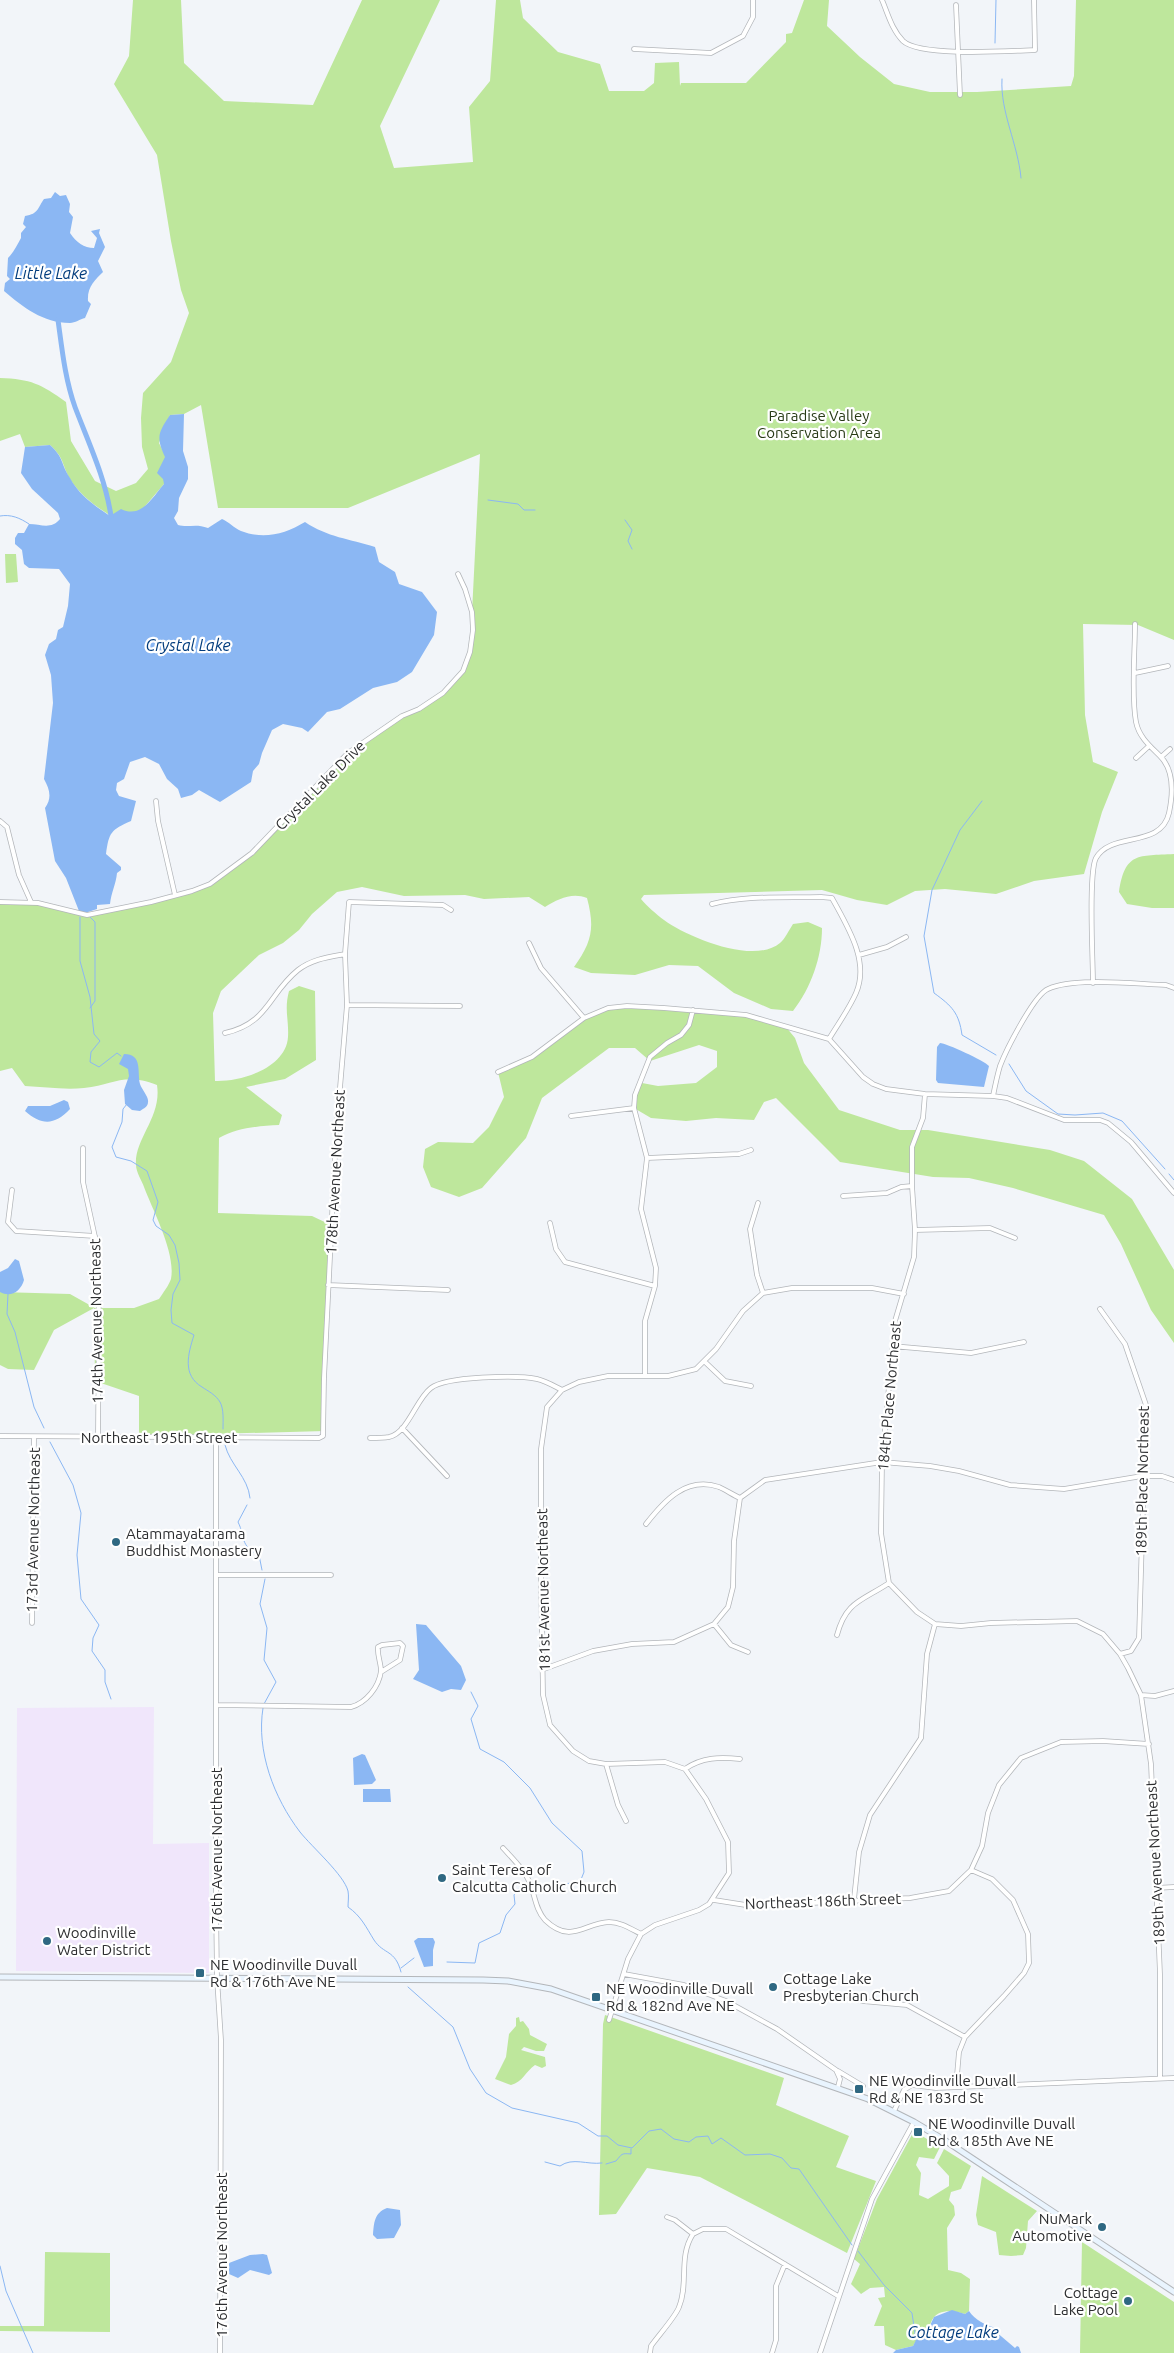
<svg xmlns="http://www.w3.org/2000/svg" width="1174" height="2353" font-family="Ubuntu,sans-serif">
<rect width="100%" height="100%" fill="#f2f5f9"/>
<path fill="#f0e6fb" d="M154,1707L153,1844L209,1843V1973L16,1971L17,1708Z"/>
<path fill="#bee79c" d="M133,0H181L184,63L224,101L313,105L362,0H440L380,126L394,168L473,162L469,107L490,81L496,0H520L523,18L558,52L600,64L609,91H644L654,83L655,63L679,62L680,86L681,83H746L786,42V34L792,33L804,0H829L827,26L860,57L894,84L930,92H977L1071,86L1074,76L1076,0H1174V640L1138,625L1083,624L1085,715L1093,762L1118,772L1102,812L1084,874L1034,881L996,894L945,889L915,891L887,905L857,900L822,890L644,895L641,899C647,906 656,914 664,920C687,937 754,965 780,943C785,939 789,930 793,924L808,922L822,928C822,957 811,988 793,1011L771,1009L734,993L698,966L669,965L635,975L591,973L574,967C592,942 595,928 587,898C572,892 558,899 545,907L529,897L484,899L465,895L404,896L362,887L337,892L312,914L299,930L283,943L259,955L221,991L213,1013L215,1081C241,1082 286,1068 288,1037C289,1019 284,1010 289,991L299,986L315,991L316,1060L285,1079L246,1087L282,1115L279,1125C258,1126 237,1128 219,1138L218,1213L312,1216L333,1226C325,1294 323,1363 325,1431L139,1436V1396L95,1381L94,1308L54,1330L34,1370L8,1369L0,1365V1292L70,1294L95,1308H134L159,1299C163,1293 169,1285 171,1279C176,1253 153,1211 144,1187C142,1181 136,1172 136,1165C134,1139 162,1117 157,1085C123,1072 115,1085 84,1088C65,1090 44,1087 25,1086L12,1068L0,1071V902H31L81,915L192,893L211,885L252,853L348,753L402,716L419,709L443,693L463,670L470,652L480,454L348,508H218L201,405L184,414L170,415L159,443L166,457L164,484L141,511L111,516C95,506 80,495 70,479C61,463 65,459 50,445L25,447L20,434L0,441V378C31,379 41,384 66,402L71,441L95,481L116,491L136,483L148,469L142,447L141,418L143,393L171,362L189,313L181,290L171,241L157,155L114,84L129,56Z
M5,554H16L18,582L6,583Z
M1174,854V908H1152L1127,904L1119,892C1125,852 1138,856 1174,854Z
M627,1006L746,1015L786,1027L795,1038L804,1063L839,1110L900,1130H928L1050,1150L1084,1161L1132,1199L1174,1270V1343L1151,1310L1121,1244L1104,1215L1013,1188L969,1178L933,1177L840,1162L776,1098L764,1102L754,1120L716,1118L686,1121L651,1118L634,1108L635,1095L642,1083L658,1086L696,1083L717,1067V1051L699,1045L650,1061L635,1048H609L542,1098L526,1138L482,1188L459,1197L431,1187L423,1167L425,1149L438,1142L473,1143L489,1127L504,1097L498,1072C509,1067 523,1063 533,1057C569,1034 581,1011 627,1006Z
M605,2015L784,2078L776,2105L849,2136L836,2167L876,2181L847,2253L700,2177L647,2168L616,2214L599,2215L603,2024Z
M519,2017L520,2022L523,2021L529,2029L530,2035L547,2044L544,2051H536L524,2047L521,2050L545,2057L546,2066L542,2068L535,2065C525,2072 523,2082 511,2085L495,2079L506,2057L509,2034L516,2026V2018Z
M914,2131L940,2147L934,2159L919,2157L916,2165L921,2173L919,2195L928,2199L949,2186V2176L937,2163L944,2149L971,2166L961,2189L951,2192L949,2200L954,2206L955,2215L947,2228L948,2270L961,2273L970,2279L969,2311L965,2314C954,2311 939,2308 932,2320C930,2324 929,2328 927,2331C923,2337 917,2339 913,2346L896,2350L885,2345L884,2326H874L882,2306L878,2298L885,2297L884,2287L870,2288L861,2294L851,2284L860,2264L854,2259L877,2199Z
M982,2176L1037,2211L1028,2221L1026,2248L1023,2255L1011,2256L999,2255L996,2232L978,2225L976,2215Z
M1082,2242L1174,2302V2353H1080Z
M45,2252L110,2253V2332L0,2331V2326H44Z"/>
<path fill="#8bb7f3" d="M55,192L60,196L66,195L70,204L69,212L73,217L70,233C76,242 84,248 94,248L97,238L91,231L100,229L99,233L105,247L98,261L103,272C95,280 87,287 88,301L91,304L85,318C80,319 75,323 70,323C43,323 23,307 4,291L5,283L10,279L7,276L8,258C14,252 17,245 21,238V233L26,227L23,224L25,216C39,214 38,207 44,199L51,198Z
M184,414L183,451L188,467V479L179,498L178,511L174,518L178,525C189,528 195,523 208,528L222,519C229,522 234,528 241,531C264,540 285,534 305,522C327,537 350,539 375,547L379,562L395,572L399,584L422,592L437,612L434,635L412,672L397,682L373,688L340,709L327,712L308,732L302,728L283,724L272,730L262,753L259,764L253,771L251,782L220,802L199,790L192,795L181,798L178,789L167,779L159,764L145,757L130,762L124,779L117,783L116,790L119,796L136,801L131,821C111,830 109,832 106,854L121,867V870L117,873C116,884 111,893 110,904L97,905V909L88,912L91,917H89L85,913L79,911L66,878L55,861L45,808C52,798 50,790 44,779L53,703L51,675L45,655L49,644L56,639L58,630L63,627L68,606L70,584L59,569L29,568L24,564L22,550L15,544V538L18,533H24L29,524C41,524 51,530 60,519L58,513L32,489L21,473L25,447L50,445C65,459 60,463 70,478C79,495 95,506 110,516L121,509C141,519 152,498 164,484L163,479L157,473L165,457C156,437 158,433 170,415Z
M940,1043C946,1043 985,1061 989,1066L984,1087L938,1083L936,1080L937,1047Z
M124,1054C143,1054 137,1072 140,1084C142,1090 149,1097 148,1102C148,1107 144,1108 140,1111L132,1110L125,1104L124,1090L129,1076L128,1069L119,1064Z
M64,1100L68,1102L70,1109C55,1125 42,1126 25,1111L28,1106H50Z
M15,1259L19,1261L24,1280C21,1291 11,1298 0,1292V1272L8,1268Z
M416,1624L426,1625L461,1666L466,1680L461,1690L451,1689L442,1692L413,1679L419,1670Z
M362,1754L365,1755L376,1780L372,1784L354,1785L353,1758Z
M363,1789H390L391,1802H363Z
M418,1938H433L435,1942L433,1950V1966L424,1967L414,1941Z
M387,2208L400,2210L401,2225L394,2238L377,2239L373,2235C374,2223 374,2213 387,2208Z
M263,2254L267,2255L272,2273L269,2275L250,2270L238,2278L229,2274V2263L250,2255Z
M952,2310L965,2314L969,2311C975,2320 985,2325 996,2328L995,2331L1015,2348L1017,2346L1019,2347L1021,2353H893L896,2350L913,2346L916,2340L927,2332L934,2317Z"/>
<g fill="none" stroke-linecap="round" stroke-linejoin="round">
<path stroke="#8bb7f3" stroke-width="1" d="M995,43L996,0
M1002,79C1000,112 1018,144 1021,178
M488,500L518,504L524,510H535
M0,516C11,514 20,518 29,524
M625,520L632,530L628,541L632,549
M982,801L960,830L932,890L924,936L934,993C952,1006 959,1013 962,1035L996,1055
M80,917V961L90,997L94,1034L100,1041L91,1052L90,1062L99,1067L117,1053L121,1056
M90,917L95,922V1001L90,1008
M1009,1064L1026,1091L1058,1114L1075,1115L1103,1113L1122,1121L1165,1169
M127,1104L123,1109L122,1122L112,1147L116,1157L131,1161L147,1171L158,1202L153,1220L156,1226L169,1235L175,1245L179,1263L180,1280L173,1294L171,1310L172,1323L194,1335C188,1354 182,1375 202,1387C208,1391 216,1395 220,1402C224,1409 223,1421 223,1429
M1169,1174L1174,1180
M8,1294L7,1314L15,1332L34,1407L44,1428
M50,1442L73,1485L81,1513L77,1555L81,1599L99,1625L93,1638L92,1651L105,1670V1682L111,1699
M225,1445C230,1465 248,1477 250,1498
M247,1505L238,1522C246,1538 239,1545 259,1555L262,1570
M471,1692L478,1706L471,1719L480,1749L504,1762L530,1788L552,1823L582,1851L584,1872L580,1882L547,1886L539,1890
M264,1704L276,1682L264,1660L267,1628L260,1604L265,1579
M263,1708C256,1751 274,1798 300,1832C312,1847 344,1875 348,1891C349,1896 348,1902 348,1907C361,1916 366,1927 374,1940C384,1955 395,1949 401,1972
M447,1962L475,1963L479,1943L500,1933L506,1915L515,1904L514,1895L518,1889
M401,1968L414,1958
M408,1987L453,2027L470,2069L486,2093L512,2108L578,2123L598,2136H607L618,2145L632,2148L649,2131L661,2129L674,2139L689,2142L696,2137L708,2136L712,2144L721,2138L745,2155L770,2154L782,2158L791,2168L799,2169L852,2245
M545,2162L560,2166C573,2157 587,2165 602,2163
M606,2164L616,2161C622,2154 621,2153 631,2154V2149
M858,2251L884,2285L912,2313L916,2340
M0,2266L6,2291L33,2353"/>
<path stroke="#8bb7f3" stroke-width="5" d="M58,320C62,349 65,379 75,407C89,444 105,477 111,516"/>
<g stroke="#b3b6ba" stroke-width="5.5">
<path id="minor" d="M882,0C888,14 892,30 903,41C920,57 1009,51 1035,50L1034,0
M956,5L960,95
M634,49L711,53L743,36L753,17V0
M1135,673L1168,666
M1161,757L1170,749
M1136,758L1149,746
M156,801L158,821L175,895
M0,821L7,827L19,875L31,902
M0,902L38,903L87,915L151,902L192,891L210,884L252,853L348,753L402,716L419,709L443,693L463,671L470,652L473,630L472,612L465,589L458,574
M712,904C747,895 786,898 821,897L832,898C847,926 870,961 856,993C849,1009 838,1024 829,1039
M529,943L541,968L584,1018
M859,955L887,947L906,937
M1093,983C1093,961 1088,873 1096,858C1111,831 1161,849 1169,813C1173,794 1174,770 1160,756C1150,746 1139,737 1136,722C1131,696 1135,652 1135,624
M347,1005L460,1006
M225,1033C269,1023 268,994 298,970C312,959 329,957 345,954
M498,1072L532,1057L584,1018L608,1008L627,1006L664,1008L746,1015L829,1039L863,1077L873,1084L886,1089L925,1094L993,1096L1007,1098L1064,1120H1100L1108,1123L1131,1142L1174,1193
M925,1094L923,1118L912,1147V1186L915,1230L914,1257L895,1321L882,1462L881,1533L889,1583L917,1612L935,1624L961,1626L991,1623L1077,1621L1103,1634L1120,1654L1128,1668L1141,1695L1151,1764L1160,1974V2078
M993,1096C995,1086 997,1076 1000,1066C1006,1050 1034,995 1048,989C1075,977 1135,984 1166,985L1174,988
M571,1116L634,1108
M83,1148V1182L95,1237L99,1313L98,1436
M647,1158L739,1154L751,1150
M12,1190L8,1222L16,1231L95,1236
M843,1196L887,1193L901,1187L912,1186
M758,1203L750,1229L757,1275L763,1293
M550,1223L556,1249L565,1262L655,1286
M915,1230L990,1228L1015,1238
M328,1285L448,1290
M1100,1309L1125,1344L1146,1405L1139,1638L1131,1651L1120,1654
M892,1346L971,1353L1024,1342
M705,1362L725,1381L751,1386
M645,1375V1321L655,1286L656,1268L641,1209L647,1158L634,1108L635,1095L650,1057L667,1043L681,1035L689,1025L693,1010
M402,1428L447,1476
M0,1436L319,1438L323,1436L324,1378L336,1135L347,1005L345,954L349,902L443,905L451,910
M216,1438V1904L217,1978L221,2040L220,2353
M370,1438C376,1438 383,1438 389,1437C408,1433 416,1399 431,1388C446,1376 518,1375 537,1379C546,1381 554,1386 562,1390
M646,1524C664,1501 686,1476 719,1487C726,1490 733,1495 740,1498L765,1480L882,1462L930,1466L959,1471L1010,1485L1064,1489L1142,1476H1162L1174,1480
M217,1575H331
M32,1623L34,1437
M714,1624L731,1645L748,1652
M837,1635C846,1601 862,1601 889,1583
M544,1669L593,1651L632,1644L674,1642L714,1624L728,1607L733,1587L734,1541L740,1498
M1141,1695L1155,1696L1174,1691
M216,1705L351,1707C366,1703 379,1687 381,1671C381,1663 377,1655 378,1647L382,1645L400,1643L403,1646L400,1660L381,1672
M740,1759C720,1757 702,1757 685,1769L665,1762L606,1764L589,1761L573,1751L550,1725L543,1695L541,1575V1449L547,1407L562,1390L579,1382L608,1376H668L696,1369L716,1349L743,1311L763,1293L792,1288H872L904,1294
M606,1764L618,1805L626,1821
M503,1848C512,1858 524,1869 529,1881C535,1894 535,1909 545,1920C571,1945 584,1923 609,1922C621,1922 631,1929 641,1934
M1156,1888L1174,1887
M854,1899L859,1852L870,1815L921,1738L927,1654L935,1624
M714,1900L752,1906L910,1898L949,1891L971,1870L982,1846L988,1813L999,1785L1021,1758L1061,1742L1103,1741L1149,1744
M624,1974L684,1985L726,2001L777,2029L836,2070L840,2079L838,2087
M850,1997L862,2001L907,2005L965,2037
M609,2020L628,1959L641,1934L655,1925L699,1910L709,1904L729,1873L728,1842L706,1799L685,1769
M838,2071L863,2086
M956,2087L959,2052L965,2037L1004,1996L1024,1973L1029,1963L1028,1934L1013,1900L992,1879L971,1870
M894,2111L904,2090L912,2085L936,2088L1174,2078
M667,2217L675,2220L693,2234L703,2229H726L838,2296
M650,2353L651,2346C658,2336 676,2316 679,2307C689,2283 678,2257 693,2234
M772,2353L776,2340V2286L785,2264
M820,2353L872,2199L914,2122"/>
</g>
<g stroke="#b3b6ba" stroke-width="7">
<path id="secondary" d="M0,1977L483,1980L508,1981L551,1989L868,2099L914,2122L949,2143L1174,2292"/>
</g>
<use href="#minor" stroke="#fff" stroke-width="4"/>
<use href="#secondary" stroke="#e9f4fe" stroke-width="5"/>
</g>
<g fill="#2f6882" stroke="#fff" stroke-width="2">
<circle cx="116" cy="1542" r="5"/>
<circle cx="442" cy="1878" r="5"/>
<circle cx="47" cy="1941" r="5"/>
<rect x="195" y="1968" width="10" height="10" rx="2.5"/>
<circle cx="773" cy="1987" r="5"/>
<rect x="591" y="1992" width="10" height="10" rx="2.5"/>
<rect x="854" y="2084" width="10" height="10" rx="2.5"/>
<rect x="913" y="2127" width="10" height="10" rx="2.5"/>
<circle cx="1102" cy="2227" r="5"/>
<circle cx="1128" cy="2301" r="5"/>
</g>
<g text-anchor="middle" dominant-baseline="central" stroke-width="4.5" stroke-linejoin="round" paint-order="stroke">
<g font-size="15" fill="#283a16" stroke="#fff">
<text x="819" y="415">Paradise Valley<tspan x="819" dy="17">Conservation Area</tspan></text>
</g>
<g font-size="15" fill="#2d2e30" stroke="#fff">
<text transform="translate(320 785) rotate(-45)">Crystal Lake Drive</text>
<text transform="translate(335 1172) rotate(-87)">178th Avenue Northeast</text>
<text transform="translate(96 1321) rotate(-91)">174th Avenue Northeast</text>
<text transform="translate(889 1396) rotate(-85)">184th Place Northeast</text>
<text x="159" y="1437">Northeast 195th Street</text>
<text transform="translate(1142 1481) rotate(-89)">189th Place Northeast</text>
<text transform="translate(33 1530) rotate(-89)">173rd Avenue Northeast</text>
<text transform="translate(543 1590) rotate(-91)">181st Avenue Northeast</text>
<text transform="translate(216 1850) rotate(-90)">176th Avenue Northeast</text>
<text transform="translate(1155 1863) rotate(-93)">189th Avenue Northeast</text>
<text transform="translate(823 1901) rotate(-2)">Northeast 186th Street</text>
<text transform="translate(221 2255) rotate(-90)">176th Avenue Northeast</text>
</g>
<g font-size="15" fill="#2d2e30" stroke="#fff" text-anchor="start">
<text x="126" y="1533">Atammayatarama<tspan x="126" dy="17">Buddhist Monastery</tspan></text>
<text x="452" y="1869">Saint Teresa of<tspan x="452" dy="17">Calcutta Catholic Church</tspan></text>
<text x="57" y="1932">Woodinville<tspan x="57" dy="17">Water District</tspan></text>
<text x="210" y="1964">NE Woodinville Duvall<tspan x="210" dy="17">Rd &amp; 176th Ave NE</tspan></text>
<text x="783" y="1978">Cottage Lake<tspan x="783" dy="17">Presbyterian Church</tspan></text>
<text x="606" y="1988">NE Woodinville Duvall<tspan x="606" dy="17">Rd &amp; 182nd Ave NE</tspan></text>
<text x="869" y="2080">NE Woodinville Duvall<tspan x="869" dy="17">Rd &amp; NE 183rd St</tspan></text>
<text x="928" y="2123">NE Woodinville Duvall<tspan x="928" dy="17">Rd &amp; 185th Ave NE</tspan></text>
<text x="1092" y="2218" text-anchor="end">NuMark<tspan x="1092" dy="17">Automotive</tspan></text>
<text x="1118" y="2292" text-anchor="end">Cottage<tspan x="1118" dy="17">Lake Pool</tspan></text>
</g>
<g font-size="16" font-style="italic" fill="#023c7d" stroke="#fff">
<text x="51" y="273">Little Lake</text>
<text x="188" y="645">Crystal Lake</text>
<text x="953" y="2332">Cottage Lake</text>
</g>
</g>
</svg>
